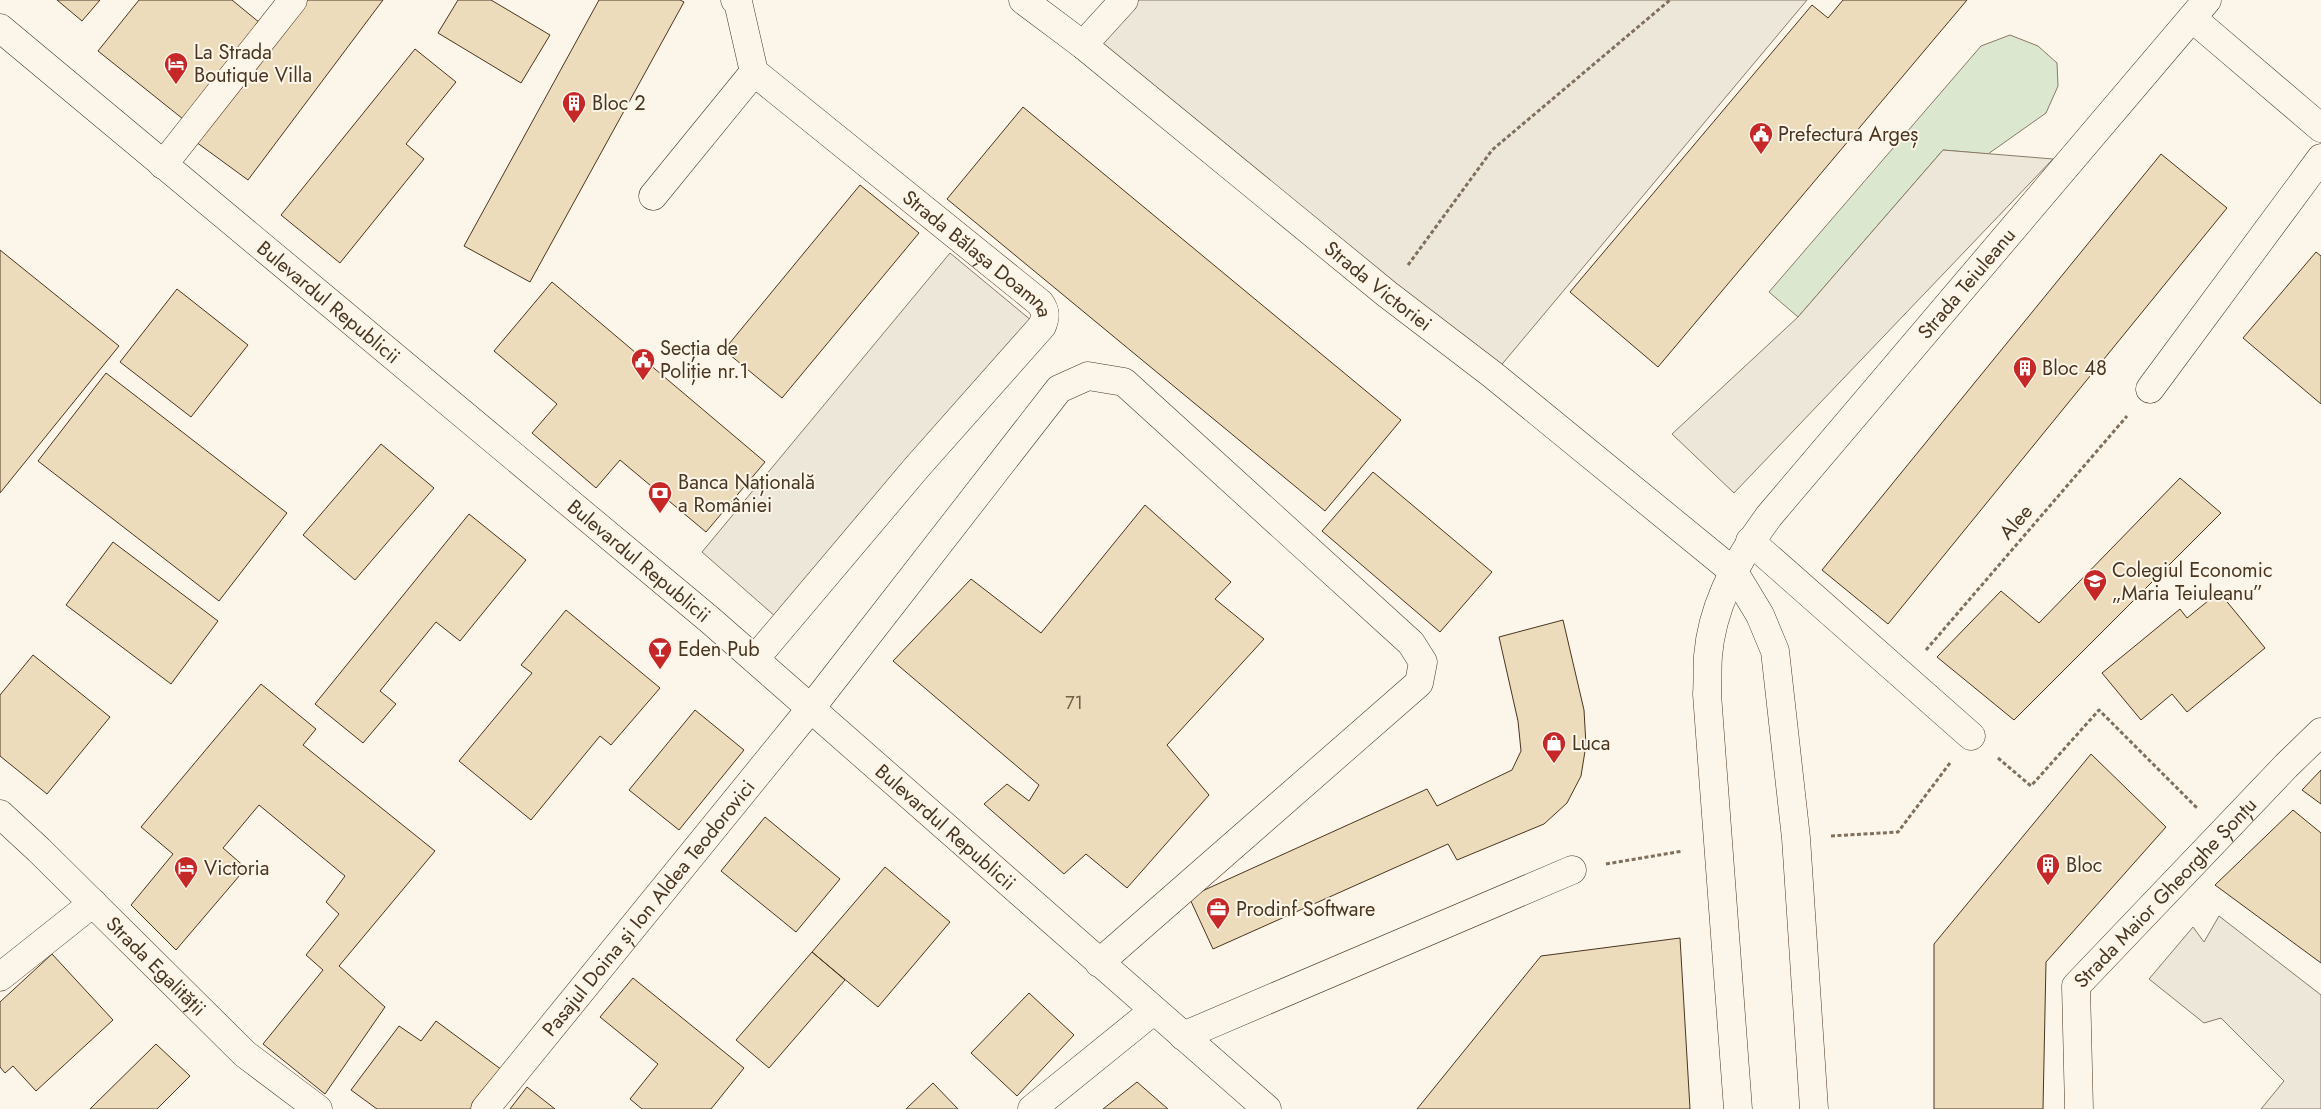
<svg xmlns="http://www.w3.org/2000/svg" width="2321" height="1109" font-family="Jost,sans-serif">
<rect width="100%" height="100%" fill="#fbf6e9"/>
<path fill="#dce7d0" stroke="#887966" d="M2010,35L2038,46L2057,63L2058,86L2046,113L1988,154L1943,150L1798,317L1769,292L1981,46Z"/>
<path fill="#ede7d9" stroke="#887966" d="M1124,0H1807L1493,375L1083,45Z
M1943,150L2053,159L1734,493L1672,434L1798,317Z
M950,253L1032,321L776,617L702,552Z
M2219,916L2321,995V1109H2261L2284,1081L2221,1018L2204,1023L2149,979L2193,927L2204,942Z"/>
<path fill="#ecdcbc" stroke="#4a3520" d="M57,0H100L82,21Z
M139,0H232L260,23L183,119L98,51Z
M301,0H383L248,180L196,142Z
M458,0H491L550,35L521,83L438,33Z
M599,0H680L684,2L530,282L464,246Z
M1843,0H1967L1658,367L1570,292L1812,5L1828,18Z
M415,49L456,82L406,144L424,159L340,263L281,215Z
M1023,107L1401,420L1325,511L947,199Z
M2161,154L2227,208L1888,624L1822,570Z
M860,185L919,233L782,398L724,350Z
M0,250L119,346L0,493Z
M2316,252L2321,256V404L2243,338Z
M552,282L765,462L706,532L620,460L596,488L532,433L557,404L494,351Z
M177,289L248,345L191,417L120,362Z
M106,373L287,513L219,601L38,461Z
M381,444L434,488L355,580L303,535Z
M1373,472L1492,572L1440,632L1322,531Z
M2180,478L2221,513L2014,720L1937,657L2001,591L2039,623Z
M1145,505L1231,582L1215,599L1264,639L1167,745L1209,795L1127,888L1086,854L1064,874L984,804L1007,784L1029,801L1039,785L893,661L971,579L1041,633Z
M469,514L526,560L460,641L436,622L380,691L396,704L363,743L315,704Z
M113,542L218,621L171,684L66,605Z
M2219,592L2265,648L2187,712L2172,694L2141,720L2102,673L2180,609L2187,618Z
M566,610L660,688L611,745L600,736L531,820L459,761L532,673L521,665Z
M1563,620L1584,710L1586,745L1581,776L1567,803L1544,824L1457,860L1448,844L1213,949L1189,897L1427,789L1437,806L1512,770L1521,751L1518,721L1499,637Z
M33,655L110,717L47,794L0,756V695Z
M261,684L316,729L303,745L435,851L339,966L385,1007L325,1094L263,1044L323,970L306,955L339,914L326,902L345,876L259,805L223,848L246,868L176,950L131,905L173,854L141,827Z
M695,710L744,750L679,830L629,790Z
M2091,754L2166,827L2046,962L2043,1109H1934V944Z
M2321,770V804L2302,790Z
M2293,810L2321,833V963L2215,885Z
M765,817L840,879L796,932L721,871Z
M885,867L950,922L878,1007L812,952Z
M1680,938L1690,1109H1417L1541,956Z
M812,952L845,980L769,1068L736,1040Z
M52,954L113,1020L36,1091L13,1066L5,1073L0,1067V1002Z
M633,978L744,1068L711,1109H642L630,1099L658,1064L600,1017Z
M1029,993L1074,1035L1017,1096L971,1053Z
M436,1021L502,1070L473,1109H377L351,1090L399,1026L421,1041Z
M156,1044L190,1076L157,1109H90Z
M1137,1082L1168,1109H1103Z
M933,1083L958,1109H906Z
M527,1087L555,1109H510Z"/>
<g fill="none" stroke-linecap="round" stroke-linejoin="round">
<g stroke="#4a3520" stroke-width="29">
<g id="minor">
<path id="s1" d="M735,0L738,2L754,72L1040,303C1046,311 1046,317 1042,326L917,467L755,659"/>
<path id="s2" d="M1023,0L1083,45L1387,294L1493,375L1734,572L1760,615L1775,651L1796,838L1814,1109"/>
<path d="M2192,18L2321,128"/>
<path d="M1083,45L1124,0"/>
<path d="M163,165L293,0"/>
<path d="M653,196L754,72"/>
<path d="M2150,389L2321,158"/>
<path d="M1750,541L1971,736"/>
<path d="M0,977L93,903"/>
<path d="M1183,1036L1572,870"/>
<path id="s3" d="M485,1109L811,708L1059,389L1088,376L1124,382L1411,643L1423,662L1419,683L1099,963"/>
<path d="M1032,1109L1153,1011"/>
<path id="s4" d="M1738,1109L1707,694C1708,682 1707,668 1708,656C1712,605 1739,556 1769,516L2207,0"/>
<path id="s5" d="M2079,1109L2076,986L2286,766L2321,732"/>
</g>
</g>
<g stroke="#4a3520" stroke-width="29">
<g id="major">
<path id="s6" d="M0,28L710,620L1267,1109"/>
<path id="s7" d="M0,814L39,850L245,1054L318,1109"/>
</g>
</g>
<path stroke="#7f6f5c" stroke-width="3" stroke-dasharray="4 2.5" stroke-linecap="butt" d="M1408,265L1492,150L1670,0
M1926,650L2127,416
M1998,758L2031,786L2099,710L2197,808
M1831,836L1898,832L1950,763
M1606,864L1683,851"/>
<use href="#minor" stroke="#fbf6e9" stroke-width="28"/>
<use href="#major" stroke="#fbf6e9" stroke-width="28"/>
</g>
<defs>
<g id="hotel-pin" transform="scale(1.25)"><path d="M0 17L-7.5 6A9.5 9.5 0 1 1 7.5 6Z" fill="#c62828" stroke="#fbf6e9"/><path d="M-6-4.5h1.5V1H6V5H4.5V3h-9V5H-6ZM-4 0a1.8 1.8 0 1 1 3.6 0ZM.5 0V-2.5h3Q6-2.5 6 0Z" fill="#fff"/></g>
<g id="building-pin" transform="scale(1.25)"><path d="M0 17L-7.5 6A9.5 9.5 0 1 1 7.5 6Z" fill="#c62828" stroke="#fbf6e9"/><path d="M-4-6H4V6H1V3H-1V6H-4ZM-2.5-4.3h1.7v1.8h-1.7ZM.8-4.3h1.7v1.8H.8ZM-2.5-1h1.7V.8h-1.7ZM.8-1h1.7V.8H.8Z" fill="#fff"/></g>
<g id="civic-pin" transform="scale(1.25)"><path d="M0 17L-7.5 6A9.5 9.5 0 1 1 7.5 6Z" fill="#c62828" stroke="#fbf6e9"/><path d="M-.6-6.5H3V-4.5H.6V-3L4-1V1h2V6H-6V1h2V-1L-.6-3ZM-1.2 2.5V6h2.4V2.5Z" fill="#fff"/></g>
<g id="bank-pin" transform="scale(1.25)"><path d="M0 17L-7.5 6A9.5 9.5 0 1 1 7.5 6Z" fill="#c62828" stroke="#fbf6e9"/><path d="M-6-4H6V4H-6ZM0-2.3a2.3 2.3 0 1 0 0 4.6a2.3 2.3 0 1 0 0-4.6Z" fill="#fff"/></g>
<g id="school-pin" transform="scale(1.25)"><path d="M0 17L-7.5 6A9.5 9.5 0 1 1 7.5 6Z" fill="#c62828" stroke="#fbf6e9"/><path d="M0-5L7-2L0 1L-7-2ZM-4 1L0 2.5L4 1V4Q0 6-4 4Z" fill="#fff"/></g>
<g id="bar-pin" transform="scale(1.25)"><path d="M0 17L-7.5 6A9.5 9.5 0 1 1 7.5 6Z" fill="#c62828" stroke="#fbf6e9"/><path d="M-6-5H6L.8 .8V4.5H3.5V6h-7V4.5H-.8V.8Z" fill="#fff"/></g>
<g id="shop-pin" transform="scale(1.25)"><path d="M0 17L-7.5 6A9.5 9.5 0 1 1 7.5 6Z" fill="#c62828" stroke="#fbf6e9"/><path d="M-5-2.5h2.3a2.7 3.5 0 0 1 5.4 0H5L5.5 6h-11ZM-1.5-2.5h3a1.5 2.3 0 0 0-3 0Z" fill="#fff"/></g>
<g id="office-pin" transform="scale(1.25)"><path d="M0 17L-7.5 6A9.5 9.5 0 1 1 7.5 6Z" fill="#c62828" stroke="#fbf6e9"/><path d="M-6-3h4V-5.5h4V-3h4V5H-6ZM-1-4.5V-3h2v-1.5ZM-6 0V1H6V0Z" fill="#fff"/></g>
</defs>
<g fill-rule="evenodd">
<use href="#hotel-pin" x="176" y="64"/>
<use href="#building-pin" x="574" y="103"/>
<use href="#civic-pin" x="1761" y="134"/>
<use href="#civic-pin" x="643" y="360"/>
<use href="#building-pin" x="2025" y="368"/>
<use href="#bank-pin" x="660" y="493"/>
<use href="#school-pin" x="2095" y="581"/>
<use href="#bar-pin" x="660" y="649"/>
<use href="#shop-pin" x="1554" y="743"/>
<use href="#building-pin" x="2048" y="865"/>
<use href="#hotel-pin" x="186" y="868"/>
<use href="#office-pin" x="1218" y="909"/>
</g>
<g text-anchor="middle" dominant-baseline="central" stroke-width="4" stroke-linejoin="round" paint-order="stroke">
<g font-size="18" fill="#725f47">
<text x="1074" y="703">71</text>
</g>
<g font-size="20" fill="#4a3520" stroke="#fbf6e9" text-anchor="start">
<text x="194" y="52">La Strada<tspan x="194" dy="23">Boutique Villa</tspan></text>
<text x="592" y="103">Bloc 2</text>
<text x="1778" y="134">Prefectura Argeș</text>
<text x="660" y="348">Secția de<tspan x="660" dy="23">Poliție nr.1</tspan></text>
<text x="2042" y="368">Bloc 48</text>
<text x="678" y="482">Banca Națională<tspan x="678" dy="23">a României</tspan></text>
<text x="2112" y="570">Colegiul Economic<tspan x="2112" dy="23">„Maria Teiuleanu”</tspan></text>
<text x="678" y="649">Eden Pub</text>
<text x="1572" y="743">Luca</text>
<text x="2066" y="865">Bloc</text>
<text x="204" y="868">Victoria</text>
<text x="1236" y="909">Prodinf Software</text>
</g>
<g font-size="20" fill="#4a3520" stroke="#fbf6e9">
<text stroke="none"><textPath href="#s1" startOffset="364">Strada Bălașa Doamna</textPath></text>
<text stroke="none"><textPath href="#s4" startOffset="914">Strada Teiuleanu</textPath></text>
<text stroke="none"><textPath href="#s2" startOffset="456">Strada Victoriei</textPath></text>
<text stroke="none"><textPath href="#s6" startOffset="428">Bulevardul Republicii</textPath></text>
<text transform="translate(2016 522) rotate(-49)">Alee</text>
<text stroke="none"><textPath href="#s6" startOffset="832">Bulevardul Republicii</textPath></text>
<text stroke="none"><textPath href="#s6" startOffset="1238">Bulevardul Republicii</textPath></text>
<text stroke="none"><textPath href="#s5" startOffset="252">Strada Maior Gheorghe Șonțu</textPath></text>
<text stroke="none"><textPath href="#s3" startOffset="259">Pasajul Doina și Ion Aldea Teodorovici</textPath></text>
<text stroke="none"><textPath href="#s7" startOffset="218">Strada Egalității</textPath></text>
</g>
</g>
</svg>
